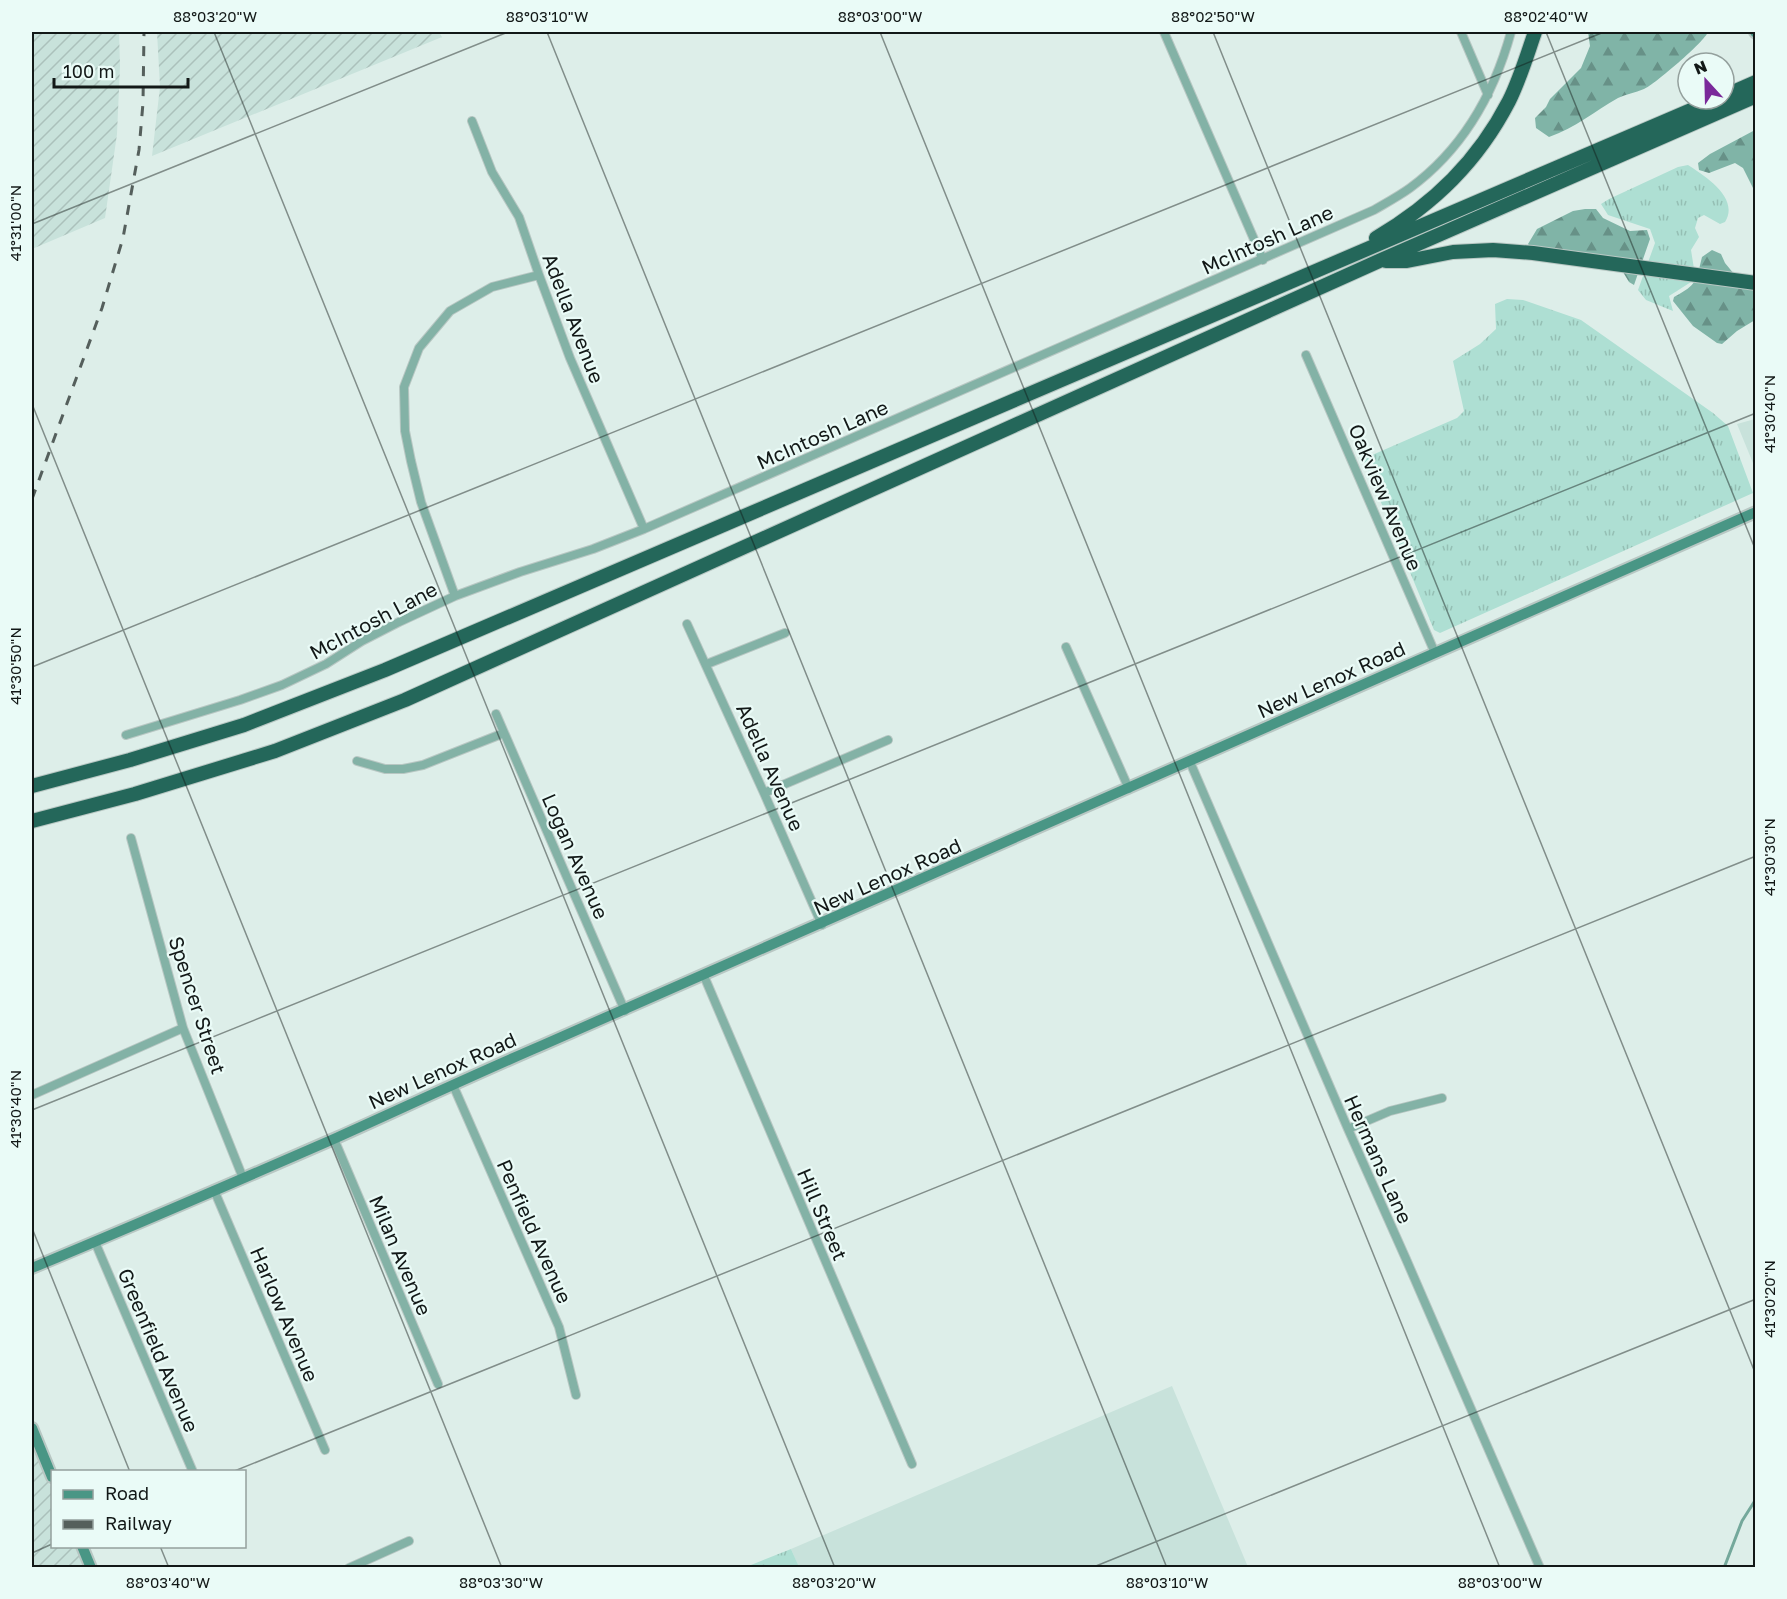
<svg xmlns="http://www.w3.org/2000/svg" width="1787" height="1599" font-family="'Golos Text',sans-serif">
<defs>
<pattern id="industrial-furrows" width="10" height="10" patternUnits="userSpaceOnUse" patternTransform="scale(1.5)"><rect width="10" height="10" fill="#c8e2db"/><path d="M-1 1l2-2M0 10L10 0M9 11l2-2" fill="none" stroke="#abc1bb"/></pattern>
<pattern id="grass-tufts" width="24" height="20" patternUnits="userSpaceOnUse" patternTransform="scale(1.5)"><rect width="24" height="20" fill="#aedfd3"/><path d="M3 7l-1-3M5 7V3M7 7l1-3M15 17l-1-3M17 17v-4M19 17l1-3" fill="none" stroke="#95bfb4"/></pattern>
<pattern id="forest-firs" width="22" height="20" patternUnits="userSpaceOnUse" patternTransform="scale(1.5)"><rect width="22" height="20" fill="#80b4a7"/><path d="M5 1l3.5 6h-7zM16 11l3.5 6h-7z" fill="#679187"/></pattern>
</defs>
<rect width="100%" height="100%" fill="#ddeee9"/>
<path fill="#c8e2db" d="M1755,419H1756L1755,468L1737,424Z
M1172,1386L1248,1567L799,1568L791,1549Z"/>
<path fill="url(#industrial-furrows)" d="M32,32H119L120,66L117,134L105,218L32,249Z
M157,32H439L442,37L152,156L160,87Z
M32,1442L52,1490V1546L78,1547L87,1567H32Z"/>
<path fill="url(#grass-tufts)" d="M1688,165C1705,176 1740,198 1725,222L1720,224L1704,215L1698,218L1695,228L1699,237L1691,250L1695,275L1691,282L1669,296L1673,311L1646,300L1638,290L1655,243L1650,229L1608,215L1601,204L1609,199L1678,167Z
M1507,299L1523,300L1581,320L1713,413L1728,426L1753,493L1440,633L1434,630L1363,459L1457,418L1464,411L1453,361L1480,344L1496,329L1495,304Z
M791,1549L799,1567H746Z"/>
<path fill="url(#forest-firs)" d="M1588,32H1708C1705,41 1654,85 1644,89C1635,93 1626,94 1618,98C1595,111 1575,128 1549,137L1536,128L1535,118L1546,107L1550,99L1581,68L1590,46Z
M1755,130V192L1743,168L1735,163L1709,173L1699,170L1698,163L1710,154Z
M1585,209H1596L1603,218L1630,231L1647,230L1650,239L1634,285L1629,282L1617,262L1531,248L1528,244L1537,229L1573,211Z
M1712,250L1721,254L1725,263L1739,280L1755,277V320L1737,331L1722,344L1717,343L1693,326L1673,301L1674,297C1698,284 1696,281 1702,257Z"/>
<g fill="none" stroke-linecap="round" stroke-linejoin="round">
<path stroke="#74a89b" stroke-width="3" d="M1724,1568L1742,1521L1756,1499"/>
<g stroke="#b8c7c3" stroke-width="10">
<path id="street" d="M1164,32L1263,260
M1461,32L1488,95
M472,121L492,172L519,217L539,275L570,358L644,529
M1306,355L1435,653
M455,596L421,502L411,461L405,431L404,387L419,348L450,311L492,287L539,275
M687,624L764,793L822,925
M1066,647L1129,789
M707,664L785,633
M496,714L625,1011
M126,735L240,700L282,685L326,664L362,641L399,622L455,596L520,572L593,549L644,529L1374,210C1386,203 1399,196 1410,188C1463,149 1494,94 1511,32
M357,761L385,769H403L423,765L504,733
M1190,762L1348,1129L1406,1259L1540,1568
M764,793L888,740
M131,838L183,1028L243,1178
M704,976L912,1464
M453,1085L559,1327L576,1395
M32,1095L183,1028
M1348,1129L1390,1111L1442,1098
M334,1139L438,1384
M214,1190L325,1450
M95,1242L193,1472
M349,1568L409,1541"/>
</g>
<g stroke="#b8c7c3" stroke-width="14">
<path id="secondary" d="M1755,32L1756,33
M32,1268C133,1226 235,1182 336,1138C405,1107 473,1075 543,1045C948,870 1351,689 1756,512
M32,1428L52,1477
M82,1546L91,1568"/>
</g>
<g stroke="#b8c7c3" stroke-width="16">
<path id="highway" d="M1724,96L1756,82
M1376,238C1434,204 1478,161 1509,101C1520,79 1527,55 1535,32
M1386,261H1407L1453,252L1493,250L1533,253L1756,283
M32,786L130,760L244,725L385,670L1717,99
M32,821L135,794L275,751L405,700L1379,261L1756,96"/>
</g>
<use href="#street" stroke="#83b2a6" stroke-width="8"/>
<use href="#secondary" stroke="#499685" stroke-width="10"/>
<use href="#highway" stroke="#24675a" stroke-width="14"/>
<path stroke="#555f5c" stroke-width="3" stroke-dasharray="10 10" stroke-linecap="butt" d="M32,499L102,308L123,238L139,150L143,103L144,32"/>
</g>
<path fill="none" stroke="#121817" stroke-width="1.5" stroke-opacity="0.45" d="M214,32L835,1568M547,32L1167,1568M880,32L1500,1568M1213,32L1756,1375M1546,32L1756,551M32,224L508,32M32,404L502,1568M32,667L1604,32M32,1110L1756,413M32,1228L130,1472M232,1472L1756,856M160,1546L169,1568M32,1553L52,1544M1091,1568L1756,1299"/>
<g text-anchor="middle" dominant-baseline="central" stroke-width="4.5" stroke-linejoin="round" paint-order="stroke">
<g font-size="20" fill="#121817" stroke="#eafbf7">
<text transform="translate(1267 239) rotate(-24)">McIntosh Lane</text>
<text transform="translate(574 318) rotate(69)">Adella Avenue</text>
<text transform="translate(822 434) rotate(-24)">McIntosh Lane</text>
<text transform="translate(1386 497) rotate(67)">Oakview Avenue</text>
<text transform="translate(373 620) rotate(-28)">McIntosh Lane</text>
<text transform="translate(1331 679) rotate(-24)">New Lenox Road</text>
<text transform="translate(771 767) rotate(66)">Adella Avenue</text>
<text transform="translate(576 856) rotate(66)">Logan Avenue</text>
<text transform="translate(887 876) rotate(-24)">New Lenox Road</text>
<text transform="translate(198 1005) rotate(72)">Spencer Street</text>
<text transform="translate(442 1070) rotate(-24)">New Lenox Road</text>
<text transform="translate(1379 1159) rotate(66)">Hermans Lane</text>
<text transform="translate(823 1214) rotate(67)">Hill Street</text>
<text transform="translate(535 1231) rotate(66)">Penfield Avenue</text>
<text transform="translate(401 1255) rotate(67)">Milan Avenue</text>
<text transform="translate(285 1314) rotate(67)">Harlow Avenue</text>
<text transform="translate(159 1350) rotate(67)">Greenfield Avenue</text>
</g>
</g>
<rect width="1787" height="1599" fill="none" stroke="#eafbf7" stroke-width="66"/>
<rect x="51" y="1470" width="195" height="78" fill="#eafbf7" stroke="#94a09d" stroke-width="1.5"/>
<rect x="63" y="1490" width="30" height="9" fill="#499685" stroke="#94a09d" stroke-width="1.5"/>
<text x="105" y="1500" font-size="18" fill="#121817">Road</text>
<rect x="63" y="1520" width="30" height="9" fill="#555f5c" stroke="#94a09d" stroke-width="1.5"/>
<text x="105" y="1530" font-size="18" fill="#121817">Railway</text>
<g transform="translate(1706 81) rotate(338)"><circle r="28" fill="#eafbf7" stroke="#94a09d" stroke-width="1.5"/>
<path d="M0-4.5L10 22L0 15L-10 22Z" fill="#7a299a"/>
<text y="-9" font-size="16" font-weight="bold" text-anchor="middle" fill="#121817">N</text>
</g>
<path d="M54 78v9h134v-9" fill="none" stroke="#121817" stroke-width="3"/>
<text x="63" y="78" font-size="18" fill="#121817" stroke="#eafbf7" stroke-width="4.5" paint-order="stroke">100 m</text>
<rect x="33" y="33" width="1721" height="1533" fill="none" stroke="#121817" stroke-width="2"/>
<g font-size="15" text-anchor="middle" fill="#121817">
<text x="215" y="22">88°03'20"W</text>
<text x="547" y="22">88°03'10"W</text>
<text x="880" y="22">88°03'00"W</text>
<text x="1213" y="22">88°02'50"W</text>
<text x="1546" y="22">88°02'40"W</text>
<text transform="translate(16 223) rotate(-90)" y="5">41°31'00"N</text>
<text transform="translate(1770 414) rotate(-90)" y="5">41°30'40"N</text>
<text transform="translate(16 666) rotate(-90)" y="5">41°30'50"N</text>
<text transform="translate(1770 857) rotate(-90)" y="5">41°30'30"N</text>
<text transform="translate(16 1109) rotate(-90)" y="5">41°30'40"N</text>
<text transform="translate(1770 1299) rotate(-90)" y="5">41°30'20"N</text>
<text x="168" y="1588">88°03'40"W</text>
<text x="501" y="1588">88°03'30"W</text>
<text x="834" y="1588">88°03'20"W</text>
<text x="1167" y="1588">88°03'10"W</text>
<text x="1500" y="1588">88°03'00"W</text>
</g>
</svg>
